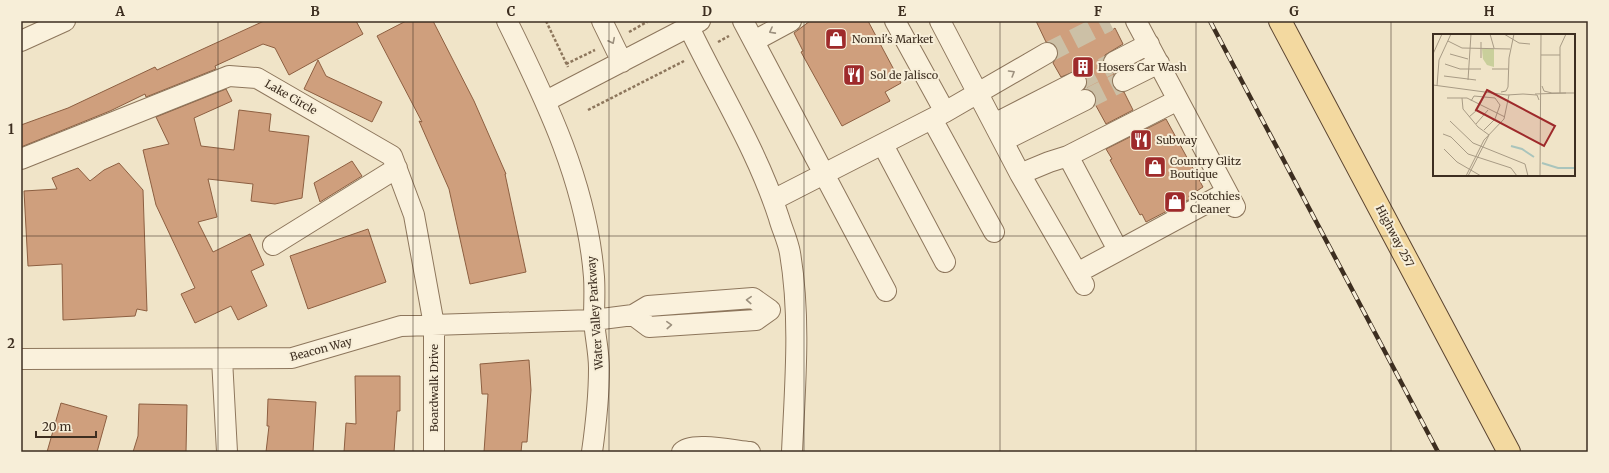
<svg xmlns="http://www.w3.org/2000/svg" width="1609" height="473" font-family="Merriweather,serif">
<rect width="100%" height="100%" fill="#f0e4c8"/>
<path fill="#cf9f7d" stroke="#8d5f41" d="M264,21H356L363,34L289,75L275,48L263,44L215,66L216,69L146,97L145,94L110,111L21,147V125L68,108L155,67L157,70Z
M406,21H433L474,101L506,174H505L526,272L470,284L449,189L419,121L422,122L377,36Z
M810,21H868L901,83L885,92L890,101L842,126L801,52L803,51L794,33Z
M1036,21H1106L1111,31L1115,28L1123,44L1105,55L1103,61L1104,67L1108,72L1114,73L1112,80L1113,86L1117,91L1124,92L1133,110L1106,124L1095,104V95L1088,89L1086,77L1083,73L1076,71L1061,77L1053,63L1058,53L1057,48L1052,43L1046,42Z
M318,60L326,76L382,102L372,122L304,89Z
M226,89L232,101L194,118L201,146L234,150L239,110L271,114L269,131L309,136L302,198L275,204L251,201L253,184L208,179L217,217L198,222L213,252L250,234L264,265L251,271L267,306L238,320L231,306L195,323L181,294L195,288L156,205L143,150L169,144L156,117Z
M1166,119L1203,187L1189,196L1190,199L1146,222L1142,214L1140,215L1110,160L1112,159L1106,149Z
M352,161L362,176L320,202L314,183Z
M119,163L143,190L147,311L137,309L135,316L63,320L62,264L28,266L24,191L57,189L52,178L78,168L90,181L104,170Z
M368,229L386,282L308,309L290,256Z
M529,360L531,390L527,442H522L521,452H484L488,394H482L480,364Z
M355,376H400V411H397L394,452H344L346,423L356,424Z
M268,399L316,402L313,452H266L269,426H267Z
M61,403L107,416L97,452H47Z
M139,404L187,405L186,452H133L138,436Z"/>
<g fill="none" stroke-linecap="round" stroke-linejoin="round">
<path stroke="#ccc0a6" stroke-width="20" stroke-dasharray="20 10" stroke-linecap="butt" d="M1047,53L1109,21
M1076,82L1114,62
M1085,100L1123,81"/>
<g stroke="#8d765c" stroke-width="22">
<path id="minor" d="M507,21C547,102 587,185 594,277C595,291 594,305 594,320C595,336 599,352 599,368C599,396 596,424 592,452
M602,21L622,62
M686,21C717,87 757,149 779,218C782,229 788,241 790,253C801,318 795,386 792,452
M743,21L886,291
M895,21L945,112
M940,21L1020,174L1084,285
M1136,21L1235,207
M21,41L65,21
M754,41L791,21
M1114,62L1149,44
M1123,81L1159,63
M546,101L700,21
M932,119L994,232
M994,124L1076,82
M1003,141L1085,100
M883,145L945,262
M1068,156L1118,250
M21,159L229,76L257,78L392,156L414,215L434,325V452
M1020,174L1049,162L1068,156L1178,100
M773,200L945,112L1047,53
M273,245L397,168
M1077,273L1227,192
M21,359L292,358L401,326L594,320L633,315L648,306L753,298L770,310L756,320L649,327L633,315
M222,359L227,452
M682,452C691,441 736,451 750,452"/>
</g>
<g stroke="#5b4430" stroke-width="24">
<path id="major" d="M1280,21L1509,452"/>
</g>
<path stroke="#8d765c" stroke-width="2.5" stroke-dasharray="3 2" stroke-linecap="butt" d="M546,21L568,67
M629,32L647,22
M718,42L729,36
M566,64L595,50
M588,110L684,61"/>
<use href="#minor" stroke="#faf1dc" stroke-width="20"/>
<use href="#major" stroke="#f3d9a0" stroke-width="22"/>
<g stroke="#3d2e20" stroke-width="4.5">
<path id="rail" d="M1210,21L1438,452"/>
</g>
<use href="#rail" stroke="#f7eed8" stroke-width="3" stroke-dasharray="9" stroke-linecap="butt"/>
</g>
<defs><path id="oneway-chevron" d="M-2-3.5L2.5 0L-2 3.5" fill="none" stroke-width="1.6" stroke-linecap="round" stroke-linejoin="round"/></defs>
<g stroke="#9c907e">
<use href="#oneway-chevron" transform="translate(772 31) rotate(152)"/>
<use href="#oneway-chevron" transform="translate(612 41) rotate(64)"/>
<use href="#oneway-chevron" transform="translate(1012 73) rotate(-31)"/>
<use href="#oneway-chevron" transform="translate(749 300) rotate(-177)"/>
<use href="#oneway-chevron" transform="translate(669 325) rotate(-3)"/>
</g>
<path fill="none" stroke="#3d2e20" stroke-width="1" stroke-opacity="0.55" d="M218,21V452M413,21V452M609,21V452M804,21V452M1000,21V452M1196,21V452M1391,21V452M21,236H1588"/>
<defs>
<g id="shop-square" transform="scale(1.15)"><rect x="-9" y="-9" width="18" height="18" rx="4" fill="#9e2a2b" stroke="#f7eed8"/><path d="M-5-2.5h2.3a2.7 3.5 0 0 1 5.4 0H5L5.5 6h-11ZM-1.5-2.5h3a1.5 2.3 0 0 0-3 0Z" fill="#fff"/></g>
<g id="building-square" transform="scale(1.15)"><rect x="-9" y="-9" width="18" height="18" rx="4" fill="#9e2a2b" stroke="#f7eed8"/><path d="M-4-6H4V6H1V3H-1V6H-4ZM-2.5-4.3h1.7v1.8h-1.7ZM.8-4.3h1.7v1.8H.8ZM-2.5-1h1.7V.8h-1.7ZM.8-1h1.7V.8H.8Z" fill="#fff"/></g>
<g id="restaurant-square" transform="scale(1.15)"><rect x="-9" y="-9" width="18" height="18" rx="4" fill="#9e2a2b" stroke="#f7eed8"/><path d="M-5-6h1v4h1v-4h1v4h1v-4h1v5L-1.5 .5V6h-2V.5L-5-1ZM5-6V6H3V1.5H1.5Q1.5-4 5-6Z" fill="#fff"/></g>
</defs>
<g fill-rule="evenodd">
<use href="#shop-square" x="836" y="39"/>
<use href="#building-square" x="1083" y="67"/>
<use href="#restaurant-square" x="854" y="75"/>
<use href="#restaurant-square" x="1141" y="140"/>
<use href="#shop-square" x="1155" y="167"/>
<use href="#shop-square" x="1175" y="202"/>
</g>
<g text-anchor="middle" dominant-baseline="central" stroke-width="4" stroke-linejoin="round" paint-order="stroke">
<g font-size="11" fill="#3d2e20" stroke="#f7eed8" text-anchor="start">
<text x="852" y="39">Nonni's Market</text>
<text x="1098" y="67">Hosers Car Wash</text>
<text x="870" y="75">Sol de Jalisco</text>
<text x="1156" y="140">Subway</text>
<text x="1170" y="161">Country Glitz<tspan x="1170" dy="13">Boutique</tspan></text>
<text x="1190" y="196">Scotchies<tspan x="1190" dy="13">Cleaner</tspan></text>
</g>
<g font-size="11" fill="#3d2e20" stroke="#f7eed8">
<text transform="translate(291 97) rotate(30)">Lake Circle</text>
<text transform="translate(1395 236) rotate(62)">Highway 257</text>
<text transform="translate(595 313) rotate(-94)">Water Valley Parkway</text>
<text transform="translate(321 349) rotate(-15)">Beacon Way</text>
<text transform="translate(434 388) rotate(-90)">Boardwalk Drive</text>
</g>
</g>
<g transform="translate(1433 34)">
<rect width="142" height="142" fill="#f0e4c8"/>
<path d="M49,15H61V33L54,31L50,25Z" fill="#c9cf9b"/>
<path fill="none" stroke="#a9c4bc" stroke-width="2" d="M78,112L89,115L101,123M109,129L125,134H142"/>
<path fill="none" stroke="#a89b85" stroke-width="1" d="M57,0L61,14M71,0L86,9L97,10M15,7L29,14L77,15M0,20L9,0M17,20L35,25M108,21H127M48,24V8M12,30L27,35H48M59,35H75M11,42L43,46M35,46L38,0M0,51L74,61L90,60M4,52L6,26L18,0M109,52L111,57L119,59M68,58L73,57L75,53L76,24L81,0M119,59H142M127,59V13L133,0M90,60L104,61L106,66M102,60L133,59M14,64H34L72,83M29,64L30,75L45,93L56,101M38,67L41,62L62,64L67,71L62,85L51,96M36,83L44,76L51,63M17,87L40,109L92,130L95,142M43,90L55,76M10,100L18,103L35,120L78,134L84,142M11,115L24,128L48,142M33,142L51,106L71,85L76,61M35,142L56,101M107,142L108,0"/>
<path fill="#9e2a2b" fill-opacity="0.15" stroke="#9e2a2b" stroke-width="2" d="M54,56L122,92L111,112L43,76Z"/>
<rect width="142" height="142" fill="none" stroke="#3d2e20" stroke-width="2"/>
</g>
<rect width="1609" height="473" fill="none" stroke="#f7eed8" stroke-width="44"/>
<path d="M36 431v6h60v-6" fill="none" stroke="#3d2e20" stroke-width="2"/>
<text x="42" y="431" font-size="12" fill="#3d2e20" stroke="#f7eed8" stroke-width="3" paint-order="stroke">20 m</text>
<rect x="22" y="22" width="1565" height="429" fill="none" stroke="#3d2e20" stroke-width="1.5"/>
<g font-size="13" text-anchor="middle" font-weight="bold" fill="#3d2e20">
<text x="120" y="16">A</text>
<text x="315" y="16">B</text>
<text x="511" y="16">C</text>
<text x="707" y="16">D</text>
<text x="902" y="16">E</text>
<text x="1098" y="16">F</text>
<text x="1294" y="16">G</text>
<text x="1489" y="16">H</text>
<text x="11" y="134">1</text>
<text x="11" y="348">2</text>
</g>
</svg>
